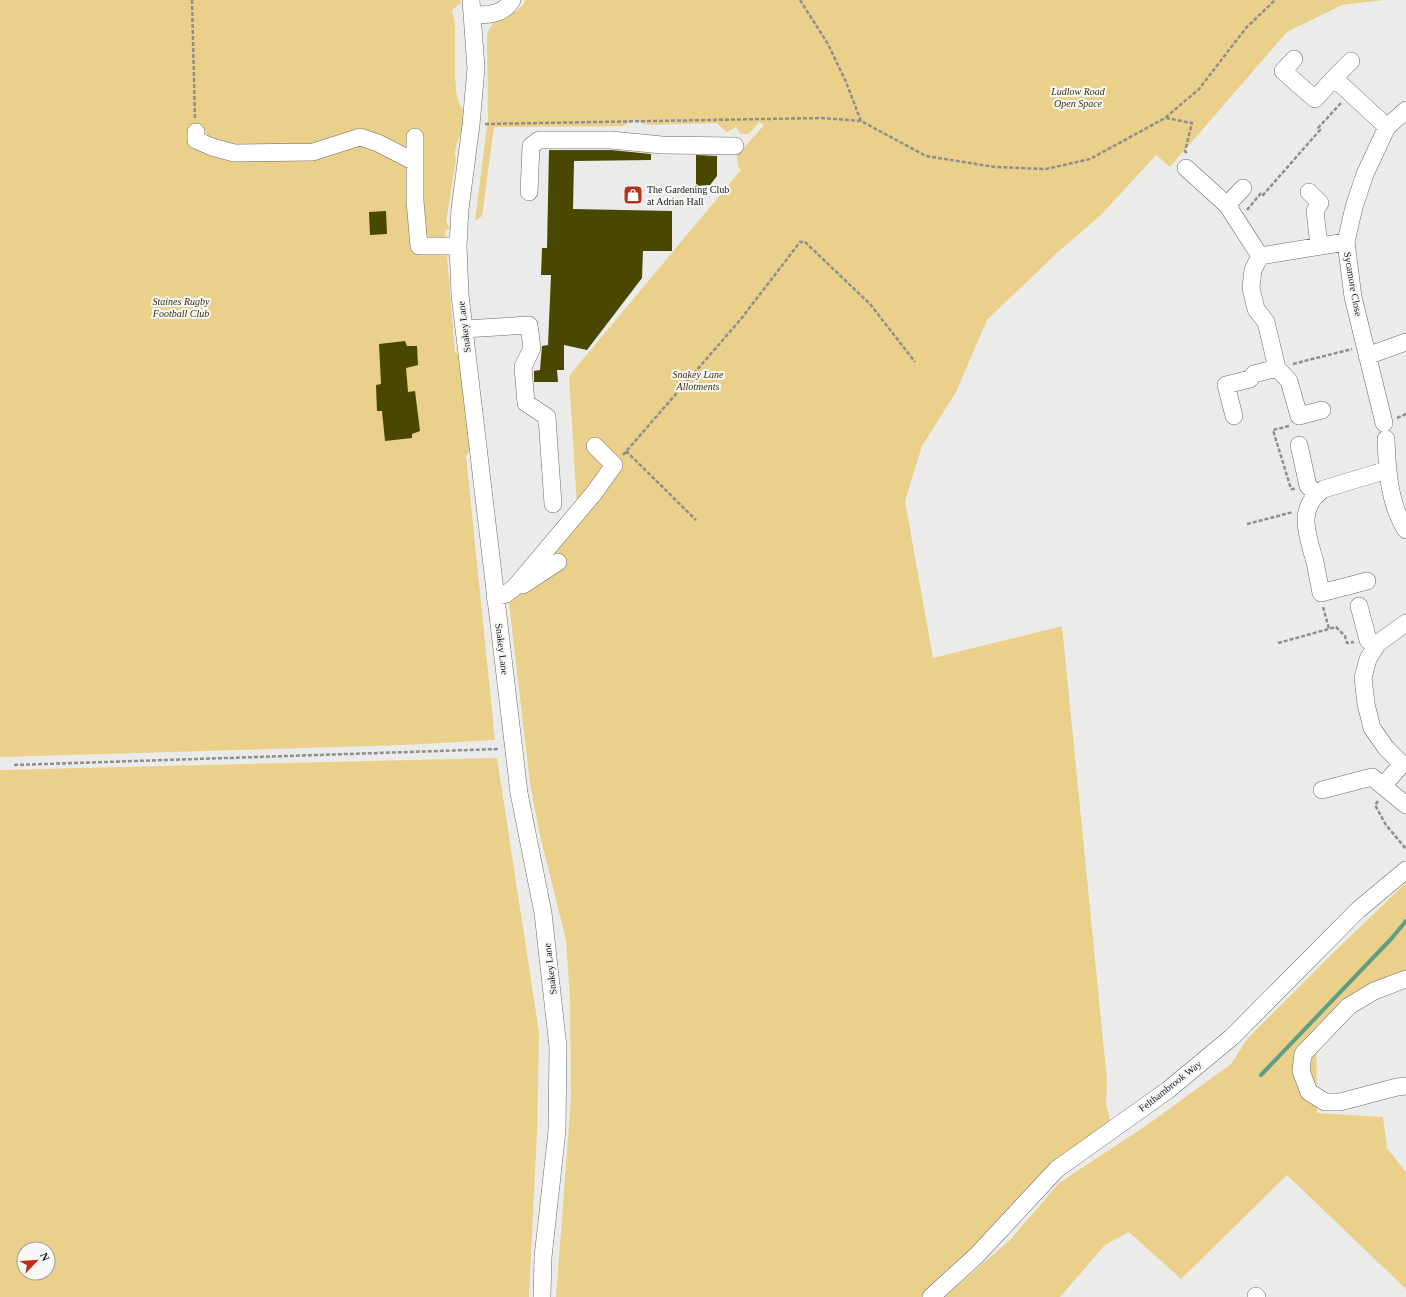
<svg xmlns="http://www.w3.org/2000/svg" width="1406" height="1297" font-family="Georgia,serif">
<rect width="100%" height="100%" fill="#ebece9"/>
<path fill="#ebd08b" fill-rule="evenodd" d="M0,0H460L461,3L452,10L455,22C456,46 453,72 457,96C458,103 465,111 464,119C463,135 452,144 456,160L446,222L450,228L445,231L455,352L460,355L466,388L465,417L469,423L471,441L468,454L466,455L495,740L405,745L0,757Z
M525,0H1383L1342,5L1287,32L1170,167L1156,155L1101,215L1058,252L987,320L956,392L922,446L905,501L933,658L1062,626L1107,1080L1106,1104L1113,1130L1057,1169L931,1297H556L571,1099L570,998L566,940L539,831L530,783L507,587L577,507L569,376L741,170L738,167L737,156L764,125L759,122L749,134H740L736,127L727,132L716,123L648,125L634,120L623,126L494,127L482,216L475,221L488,118L487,36C492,11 517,21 525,0Z
M497,758L539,1032L537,1133L529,1297H0V770ZM24,1249H48V1273H24Z
M1406,883V985L1316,1026L1317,1113L1383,1117L1387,1148L1406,1172V1289L1287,1175L1181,1279L1129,1232L1105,1245L1060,1297H944L1009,1241L1059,1183L1147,1125L1231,1064L1248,1038L1330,956Z"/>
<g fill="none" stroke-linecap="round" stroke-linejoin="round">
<path stroke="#5e9e83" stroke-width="4" d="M1261,1075L1391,939L1406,921"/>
</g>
<path fill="#494700" d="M549,150H611L651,154V160L574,161L573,209L672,211V251H643L642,278L587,350L564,345V370H557L558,382H534V371L540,370L542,346L548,345L551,275H541L542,248H547Z
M696,155L717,156V176L710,185L696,186Z
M386,211L387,234L370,235L369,212Z
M405,341L407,346H417L418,365L406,368L408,392L415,391L420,431L412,434V438L385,441L382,411H377L376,385L381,384L379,344Z"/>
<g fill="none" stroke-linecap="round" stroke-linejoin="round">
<g stroke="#696b68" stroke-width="18">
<path id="minor" d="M471,0L476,68L471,125L460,209L458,246L460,295L519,793L543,913L558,1047L557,1131L543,1257L542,1297
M473,14C487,16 504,14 512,0
M1294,59L1283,71L1315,99L1334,78
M1351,61L1334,78L1387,127
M196,132V140L212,147L234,153L313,152L360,137L378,143L415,162
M415,137V201L419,246H458
M1186,168L1227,205L1260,256L1346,242
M529,192L531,146L539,140H611L662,145L735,146
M1309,192L1320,203L1315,211L1319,246
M1227,205L1243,188
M1260,256L1253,270L1251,288L1256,309L1266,322L1277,368L1289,381L1299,416L1322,410
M464,329L529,325L532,348L523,367L526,403L547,417L553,504
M1367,356L1406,342
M1234,416L1226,385L1250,379L1254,374L1277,368
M1384,423L1353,297L1346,242L1354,207L1365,174L1387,127L1406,110
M1386,439C1387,469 1389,504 1406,530
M1299,445L1308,486L1317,494
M1367,581L1321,593C1319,583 1317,572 1315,562C1308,536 1295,508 1324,489L1387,470
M523,585L558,562
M495,597L506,594L515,587L594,493L614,465L595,446
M1359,606L1368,640L1376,647
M1383,786L1402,764L1386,748L1372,728L1366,704L1363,678L1368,659L1378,643L1406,623
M1322,790L1372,777L1406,805
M1406,979L1374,991L1349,1006L1303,1054L1301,1071L1309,1092L1325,1102H1340L1397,1087L1406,1086
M1256,1296L1257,1297
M931,1297L977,1255L1057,1169L1168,1090L1232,1037L1358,910L1406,870"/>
</g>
<path stroke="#8e8f8c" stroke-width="2.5" stroke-dasharray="4 2" stroke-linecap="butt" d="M192,0L195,118
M800,0L828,44L846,82L861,121L926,156L995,167L1046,169L1090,159L1165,118L1199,89L1246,28L1275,0
M1166,118L1192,123L1185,151L1187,154
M485,124L822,118L861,121
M1247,210L1261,193L1263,195L1320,130L1318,128L1341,103
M1293,364L1352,349
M1397,418L1406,414
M1289,426L1273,430L1291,489H1295
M626,451L696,520
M623,455L741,319L800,242H805L870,304L915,362
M1247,524L1293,512
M1323,607L1329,629L1336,627L1345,636L1347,643L1354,642
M1278,643L1329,629
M14,765L499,749
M1378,801L1375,805L1386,825L1406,849"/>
<use href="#minor" stroke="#fff" stroke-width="17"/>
</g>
<defs>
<g id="shop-square" transform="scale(1)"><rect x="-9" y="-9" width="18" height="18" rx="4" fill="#ba2d19" stroke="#f8f9f6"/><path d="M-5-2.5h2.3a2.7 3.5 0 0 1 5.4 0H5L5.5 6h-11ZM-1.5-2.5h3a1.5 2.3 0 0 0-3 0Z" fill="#fff"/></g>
</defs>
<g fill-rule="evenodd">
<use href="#shop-square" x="633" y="195"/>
</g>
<g text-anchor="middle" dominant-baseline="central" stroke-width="4" stroke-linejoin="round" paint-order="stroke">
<g font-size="10" font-style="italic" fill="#3c2f0c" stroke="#f8f9f6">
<text x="1078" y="91">Ludlow Road<tspan x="1078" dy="12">Open Space</tspan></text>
<text x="181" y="301">Staines Rugby<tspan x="181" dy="12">Football Club</tspan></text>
<text x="698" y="374">Snakey Lane<tspan x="698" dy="12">Allotments</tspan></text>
</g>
<g font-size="10" fill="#181917" stroke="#f8f9f6" text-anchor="start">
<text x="647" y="189">The Gardening Club<tspan x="647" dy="12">at Adrian Hall</tspan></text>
</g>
<g font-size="10" fill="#181917" stroke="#f8f9f6">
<text transform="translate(1353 284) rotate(80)">Sycamore Close</text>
<text transform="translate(464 327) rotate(-97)">Snakey Lane</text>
<text transform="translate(502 649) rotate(83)">Snakey Lane</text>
<text transform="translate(550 969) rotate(-97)">Snakey Lane</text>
<text transform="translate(1170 1086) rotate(-38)">Felthambrook Way</text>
</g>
</g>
<g transform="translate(36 1261) rotate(65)"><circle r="19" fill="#f8f9f6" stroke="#9e9f9d"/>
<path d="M0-3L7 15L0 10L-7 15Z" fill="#ba2d19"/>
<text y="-6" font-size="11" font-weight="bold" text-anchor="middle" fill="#181917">N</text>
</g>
</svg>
